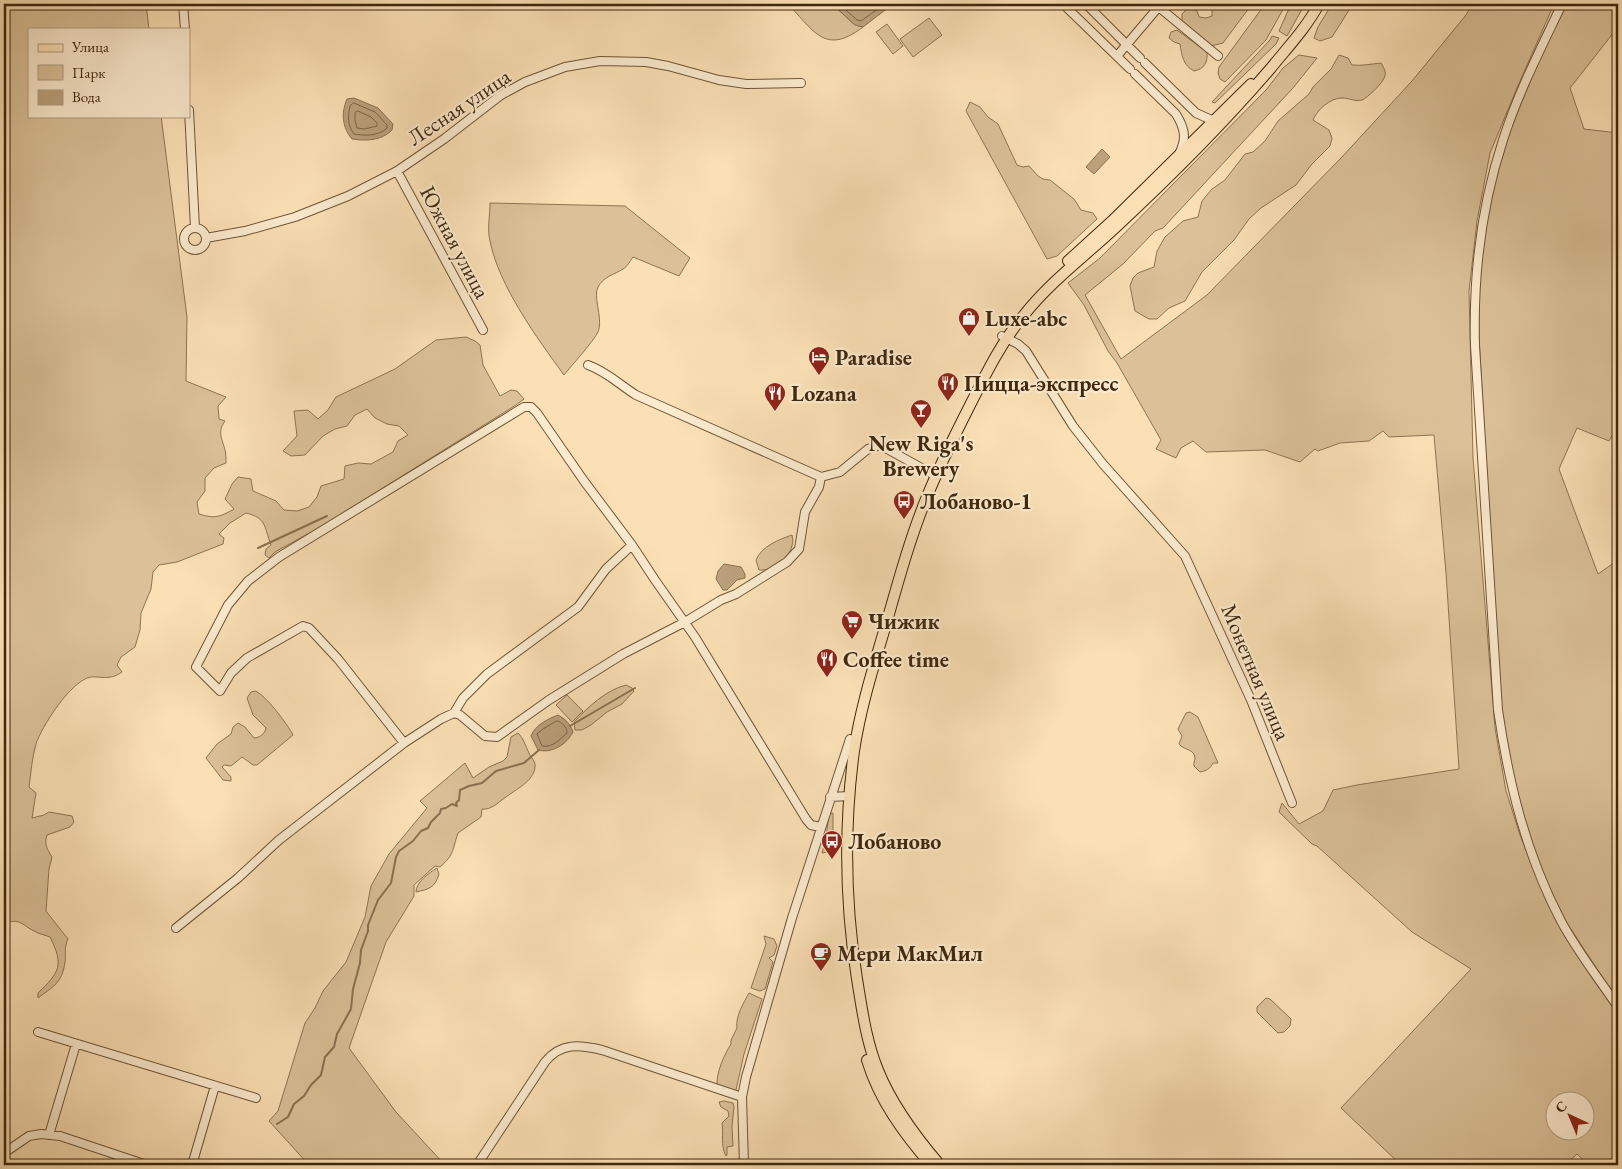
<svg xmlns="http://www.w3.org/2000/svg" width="1622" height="1169" font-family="'EB Garamond',serif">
<rect width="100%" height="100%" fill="#fbe0b5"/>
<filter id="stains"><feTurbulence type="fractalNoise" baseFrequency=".004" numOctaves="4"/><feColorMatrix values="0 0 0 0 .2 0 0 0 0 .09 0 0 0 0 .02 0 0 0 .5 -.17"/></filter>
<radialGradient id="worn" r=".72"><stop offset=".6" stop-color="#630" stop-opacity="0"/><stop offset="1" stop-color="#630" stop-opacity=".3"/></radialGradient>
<path fill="#dbc198" stroke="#8d7452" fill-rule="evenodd" d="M4,4H146L149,29H29V116H161L187,317L186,381L226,397L218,406L219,419L225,421C217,432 222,438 225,450C226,454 226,458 226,463L214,468L205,478V491L197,502L199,514C215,519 220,517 234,509L225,499L232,484L238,477L251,479L253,491L276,501L284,510L297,511L309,507L317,497L321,486L344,479L345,466L358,463L371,464L393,452L398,441L408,435L399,426L387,424L375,418L367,409L355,415L347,426L335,429L323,436L305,455L291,456L283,451L297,436L294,411L308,410L318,419L328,410L336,397L395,369L436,340L466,337L475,341L480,345L483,365L500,396L511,390L517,391L524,399L516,405L322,526L275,552L269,558L265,555L266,549L271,545C264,527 267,518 246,513L230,523L219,534L224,538L223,544L177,562L159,565L153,572L151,589L141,613L140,630L135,647L121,657L117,665L122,672C107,683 96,673 85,679C67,688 42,726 36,744C32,757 31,773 29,787L36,793L32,818L44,815L49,812L72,816L74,822L70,827L47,835C44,844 47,849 52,857L49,869L46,911L68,939C64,947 66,953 65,962C62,983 54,986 38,998V993C60,972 64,965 50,937C45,935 39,934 34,931C22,925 19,917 4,924Z
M788,4H832L855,25L863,27C825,56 814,31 788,4Z
M1212,4H1252L1223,43L1211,46L1182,21V14L1186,10L1192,8L1197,11L1199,17L1206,18L1212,16Z
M1265,4H1286L1266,40L1225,82L1220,79L1218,73L1219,67Z
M1291,4H1305L1287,36L1279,31Z
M1332,4H1353L1332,37L1320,41L1314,38L1318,27Z
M1472,4H1554L1517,88L1490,153L1477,221L1469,291L1473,458L1495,728L1506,791L1520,835L1542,890L1559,924L1592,978L1618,1013V1155L1608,1165H1589L1577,1154L1565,1165H1401L1341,1108L1471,969L1412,932L1317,846L1312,844L1279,812L1282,803L1299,824L1323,811L1333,790L1357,785L1459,769L1446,573L1434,435L1389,437L1383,431L1369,441L1340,443L1318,451L1315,449L1300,462L1265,450L1206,452L1193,441L1181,448L1176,458L1156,449L1161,440L1117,363L1108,351L1084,305L1068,283L1100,258L1266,90L1283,68L1299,55L1317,58L1293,88L1163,228L1155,231L1123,264L1085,295L1121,359L1207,295L1341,158L1412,81L1466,15ZM1554,1102H1584V1132H1554Z
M1564,4H1618V27L1570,88L1584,129L1618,133V425L1609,441L1577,428L1559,469L1598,574L1618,560V1001L1565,920L1548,885L1528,833L1507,755L1501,705L1495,613L1479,336V288L1485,229L1496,179L1509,134L1534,71Z
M929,18L942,35L913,57L900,39Z
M887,24L903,46L893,54L876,32Z
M1177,30L1207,52C1208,63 1204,69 1194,71C1183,65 1182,56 1180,44L1174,42L1169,38L1171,32Z
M1272,36L1279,38L1276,44L1215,103L1212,102L1270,40Z
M1339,55L1348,58L1352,65C1362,66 1371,64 1381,63C1384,68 1387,73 1384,78C1382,84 1367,98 1362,100C1355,102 1349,98 1342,98C1330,98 1317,110 1313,120L1329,130L1332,138L1330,146L1312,164L1296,185L1261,208L1249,219L1234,240L1202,272L1185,301L1169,308L1157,319H1149L1135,311L1130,286L1133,278L1138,273L1154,267L1157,251L1165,237L1183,221L1198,217L1202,201L1212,189L1225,180L1245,154L1253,152L1265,141L1278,121L1309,94L1313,87L1331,69Z
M970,102L980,107L988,117L998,124L1017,165L1023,167L1029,166L1038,176L1043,179L1050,180L1074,199L1081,210L1093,213L1097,219L1057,256L1047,259L966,111Z
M490,203L625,206L690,258L679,276L633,257C630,261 627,267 623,269C614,275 604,276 598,287C593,296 602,316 599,329C598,337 570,367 564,375C537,338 499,286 490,241C487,230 490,215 490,203Z
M792,535C797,553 775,572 759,570L756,560C762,546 778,540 792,535Z
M626,685L632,688L634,691L622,704L607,712L591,725L582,730H575L574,722C588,707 606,690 626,685Z
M255,691C265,694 288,725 293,735L257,765H253L242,757L231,766L224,765L222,767L231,777V781L223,780L206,758L217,744L231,734L233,727L238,723L245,727L254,738C259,738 265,734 266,728L253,715L247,698L251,692Z
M567,695L583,711L572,722L556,705Z
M1190,712L1198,717L1218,763H1213C1210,769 1206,771 1200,772L1194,766C1193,763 1195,761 1195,758C1195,749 1183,750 1179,744L1182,736L1178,729L1186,713Z
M518,733C524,739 525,745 529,753C531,758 536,761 535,767C534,781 515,790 506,797C497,803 492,810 482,809L481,817L458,833C452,850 455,854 440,867L435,866L414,885V896L386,942L349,1048L396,1112L445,1165H309L269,1121L278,1111L305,1023L315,1008L323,991L346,962L365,917L371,886L389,854L427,808L420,801L465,763L473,778L489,767L503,761L507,757L511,737Z
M833,813V836L830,850L827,852L822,853L826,837L829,814Z
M437,868L439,874C435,888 429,889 416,892C416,882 429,873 437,868Z
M764,936L774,939L777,946L774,955L769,958L773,962L765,989L760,991L751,988L766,944Z
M749,993L762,999L744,1054L736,1090L732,1092L717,1086C716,1073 724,1055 731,1044V1040L737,1028C735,1017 744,1002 749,993Z
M1266,998L1270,999L1291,1019L1290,1026L1284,1032L1278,1033L1257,1012V1007Z
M724,1101L733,1103L734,1107L732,1126L733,1146L727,1147V1155L726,1156C720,1145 724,1134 722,1123L729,1116L728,1111L721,1107L719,1102Z"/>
<path fill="#bba17c" stroke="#89704f" d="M832,4H893L863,27L855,25Z
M354,98L378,108L393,124L392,130C381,141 366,141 352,139C342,127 341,113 347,99Z
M1102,149L1110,157L1094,174L1086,167Z
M724,564L741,567L745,574V578L737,580L727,590H723L716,579L718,571Z
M558,715C565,719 570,723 573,732C567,744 552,754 538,750L531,736C535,725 548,719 558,715Z"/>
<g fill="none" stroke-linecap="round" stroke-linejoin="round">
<path stroke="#7d6444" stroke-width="1" d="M839,4L857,20L861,21L885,4
M354,103L375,112L387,125V128C379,136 364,136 354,134C347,125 348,116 350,106Z
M358,111L371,117L377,123V126L364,129L357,128L355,120V113Z
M557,721C562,722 567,727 567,733C560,739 553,748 542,746L537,734L543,729Z"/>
<path stroke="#89704f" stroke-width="2" d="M258,548L327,516
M570,726L635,688
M277,1124L288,1117L294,1104L304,1096L311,1085L321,1075L325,1057L334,1047L337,1034L351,1009L353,989L360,963L361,950L368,931V925L378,900L391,883L396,857L399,851L413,841L421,831L428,828L431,822L440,813L441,809L446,808L452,804L457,806L456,803L459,800L460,790L469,786L482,783L496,771L524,763L539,750"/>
<g stroke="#6e5536" stroke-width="10">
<path id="minor" d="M183,4L185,29
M1063,4L1130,69
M1086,4L1140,58
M1155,4L1218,56
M1562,4C1541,48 1518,93 1503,140C1481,207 1473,276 1475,346L1498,710C1509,785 1526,854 1561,921C1577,951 1599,979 1618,1007
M1117,56L1161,4
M1145,63L1196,113L1216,122
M1135,74L1176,114C1184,127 1187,137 1180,152
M189,110L195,228
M397,171L483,330
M184 239a11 11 0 1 1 22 0a11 11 0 1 1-22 0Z
M206,238L245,231L295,217L348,196L397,171L444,139L501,95L525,82L565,67L600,61L646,62L668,66L719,80L746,84L801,83
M1002,336L1018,344L1026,351L1073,426L1103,464L1185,556L1251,700L1292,803
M821,477L840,472L868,449L880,445L936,476
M454,713L463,698L487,674L578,607L606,569L632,545
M404,743L338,659L309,628L303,626L247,658L231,673L220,691L196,667L228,605L248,581L279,557L524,407H531L537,413L584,481L632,545L655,580L695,637L806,819L811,825L820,827
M830,797L850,796
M176,928L238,878L279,840L404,743L441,719L454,713L460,715L485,736L497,737L549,700L623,654L685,622L721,600L736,594L787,562L799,549L805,512L819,487L821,477L636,395C620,385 606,371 588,365
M38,1032L256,1098
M49,1135L76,1044
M4,1153L29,1136L41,1134L60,1136L147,1165
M192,1165L215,1086
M477,1165L545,1062C561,1042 580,1045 602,1050L742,1097
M744,1165L742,1097L746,1077L792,918L850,739"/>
</g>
<g stroke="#3f270c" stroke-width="12">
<path id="major" d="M1068,261L1112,221L1251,84
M867,1060C879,1100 904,1134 931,1165
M940,1165C916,1137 892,1105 878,1070C866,1041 862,1009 857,979C845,903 844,826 854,751C861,704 876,659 889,614C900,575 911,536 926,499C937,472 950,445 963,419C981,384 998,346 1024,315C1050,282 1085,256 1116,227C1170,177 1223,124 1271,68C1288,47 1306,28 1319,4"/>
</g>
<use href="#minor" stroke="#fcebcf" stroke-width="8"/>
<use href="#major" stroke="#fbe0b5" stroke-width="10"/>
</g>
<defs>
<g id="shop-pin" transform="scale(1.125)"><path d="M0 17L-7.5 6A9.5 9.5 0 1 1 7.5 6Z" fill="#8f2418" stroke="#fcebcf"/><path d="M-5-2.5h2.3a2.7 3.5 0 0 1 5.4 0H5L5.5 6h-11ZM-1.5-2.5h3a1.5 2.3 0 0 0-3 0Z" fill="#fff"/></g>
<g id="hotel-pin" transform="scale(1.125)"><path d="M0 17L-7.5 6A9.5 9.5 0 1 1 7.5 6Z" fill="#8f2418" stroke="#fcebcf"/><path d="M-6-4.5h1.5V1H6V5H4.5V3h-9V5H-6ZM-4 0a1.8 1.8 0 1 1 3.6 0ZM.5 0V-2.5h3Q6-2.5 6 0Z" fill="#fff"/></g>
<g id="restaurant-pin" transform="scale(1.125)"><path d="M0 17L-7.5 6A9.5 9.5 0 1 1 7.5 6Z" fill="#8f2418" stroke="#fcebcf"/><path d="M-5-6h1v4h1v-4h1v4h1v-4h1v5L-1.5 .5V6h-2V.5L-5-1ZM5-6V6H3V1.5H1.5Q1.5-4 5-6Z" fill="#fff"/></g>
<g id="bar-pin" transform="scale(1.125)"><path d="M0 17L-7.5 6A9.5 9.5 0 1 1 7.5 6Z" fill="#8f2418" stroke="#fcebcf"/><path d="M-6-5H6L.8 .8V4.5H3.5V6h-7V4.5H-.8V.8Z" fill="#fff"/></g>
<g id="bus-pin" transform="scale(1.125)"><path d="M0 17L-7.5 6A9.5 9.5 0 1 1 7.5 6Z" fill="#8f2418" stroke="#fcebcf"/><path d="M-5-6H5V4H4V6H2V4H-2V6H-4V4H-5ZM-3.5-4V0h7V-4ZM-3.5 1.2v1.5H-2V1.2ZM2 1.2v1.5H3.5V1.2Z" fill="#fff"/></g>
<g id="supermarket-pin" transform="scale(1.125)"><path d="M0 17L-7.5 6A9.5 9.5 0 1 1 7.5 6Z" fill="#8f2418" stroke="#fcebcf"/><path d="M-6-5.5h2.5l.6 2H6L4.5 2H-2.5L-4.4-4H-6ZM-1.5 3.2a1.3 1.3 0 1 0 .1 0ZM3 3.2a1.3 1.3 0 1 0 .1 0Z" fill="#fff"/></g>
<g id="cafe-pin" transform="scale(1.125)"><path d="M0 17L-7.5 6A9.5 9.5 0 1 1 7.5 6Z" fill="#8f2418" stroke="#fcebcf"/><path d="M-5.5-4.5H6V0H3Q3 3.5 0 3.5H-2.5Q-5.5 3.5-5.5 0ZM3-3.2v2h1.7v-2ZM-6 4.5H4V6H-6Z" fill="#fff"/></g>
</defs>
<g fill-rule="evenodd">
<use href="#shop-pin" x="969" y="318"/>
<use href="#hotel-pin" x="819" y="357"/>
<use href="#restaurant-pin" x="948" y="383"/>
<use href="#restaurant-pin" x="775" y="393"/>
<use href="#bar-pin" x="921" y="410"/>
<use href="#bus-pin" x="904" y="501"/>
<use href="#supermarket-pin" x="852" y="621"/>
<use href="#restaurant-pin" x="827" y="659"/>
<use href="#bus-pin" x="832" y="841"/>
<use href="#cafe-pin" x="821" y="953"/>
</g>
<g text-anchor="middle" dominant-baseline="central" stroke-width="4.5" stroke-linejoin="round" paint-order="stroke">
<g font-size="22" fill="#3f270c" stroke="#fcebcf">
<text transform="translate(459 107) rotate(-34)">Лесная улица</text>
<text transform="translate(455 242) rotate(62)">Южная улица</text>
<text transform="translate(1256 672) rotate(67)">Монетная улица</text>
</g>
<g font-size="22" font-weight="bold" fill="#3f270c" stroke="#fcebcf" text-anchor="start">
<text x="985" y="318">Luxe-abc</text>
<text x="835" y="357">Paradise</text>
<text x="964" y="383">Пицца-экспресс</text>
<text x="791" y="393">Lozana</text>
<text x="921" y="443" text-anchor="middle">New Riga's<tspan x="921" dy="25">Brewery</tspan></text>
<text x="920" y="501">Лобаново-1</text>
<text x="868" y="621">Чижик</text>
<text x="843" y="659">Coffee time</text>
<text x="848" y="841">Лобаново</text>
<text x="837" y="953">Мери МакМил</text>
</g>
</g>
<rect width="1622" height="1169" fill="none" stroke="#fbe0b5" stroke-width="20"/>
<rect x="5" y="5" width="1612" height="1159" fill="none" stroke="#3f270c" stroke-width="2.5"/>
<rect x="10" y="10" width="1602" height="1149" fill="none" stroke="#3f270c"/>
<rect x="28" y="28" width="162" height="90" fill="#fcebcf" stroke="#b09d81"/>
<rect x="38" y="44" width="25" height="8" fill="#fbe0b5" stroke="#b09d81"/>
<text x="72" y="52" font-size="15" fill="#3f270c">Улица</text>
<rect x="38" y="65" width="25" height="15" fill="#dbc198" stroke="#b09d81"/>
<text x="72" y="78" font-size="15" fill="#3f270c">Парк</text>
<rect x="38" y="90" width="25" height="15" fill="#bba17c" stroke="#b09d81"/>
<text x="72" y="102" font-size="15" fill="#3f270c">Вода</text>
<g transform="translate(1570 1116) rotate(316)"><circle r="24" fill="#fcebcf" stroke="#b09d81"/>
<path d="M0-4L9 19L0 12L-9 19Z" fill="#8f2418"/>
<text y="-8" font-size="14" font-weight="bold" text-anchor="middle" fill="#3f270c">С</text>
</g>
<rect width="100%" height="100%" filter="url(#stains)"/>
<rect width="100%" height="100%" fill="url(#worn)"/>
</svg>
